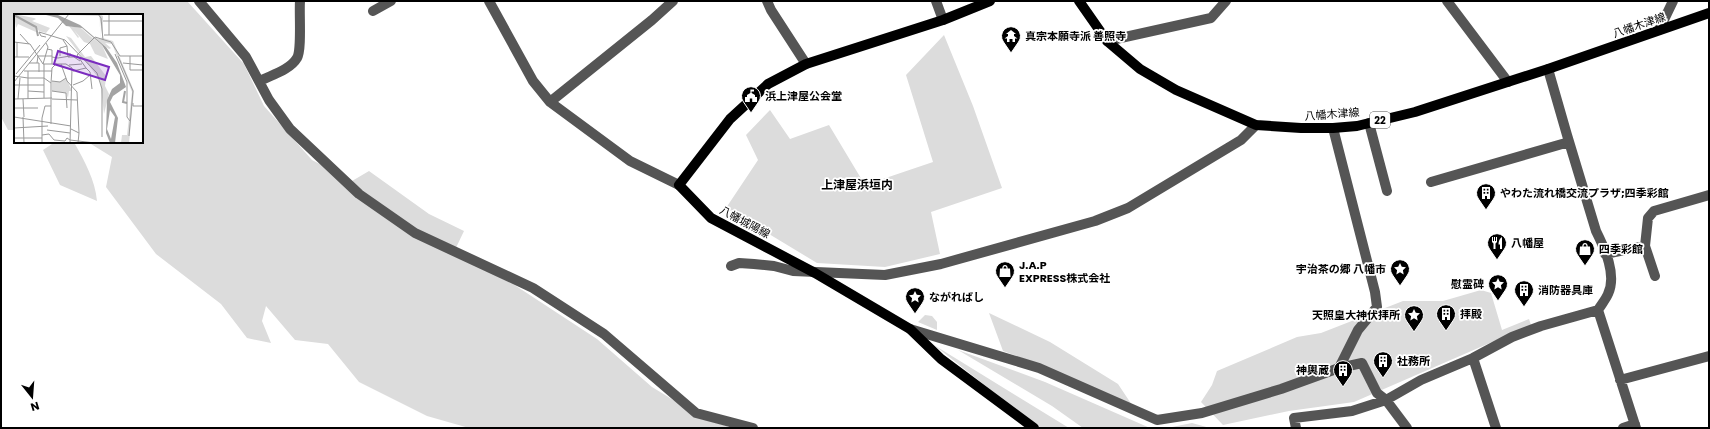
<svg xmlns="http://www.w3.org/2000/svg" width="1710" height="429" font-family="Poppins,'Noto Sans JP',sans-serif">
<rect width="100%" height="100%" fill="#fff"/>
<path fill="#dcdcdc" d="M1,1H187L244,64L264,106L312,160L352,181L369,171L429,214L464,231L453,254L513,284L597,339L652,387L706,420L733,428H469L427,416L359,382L328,344L295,340L266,306L262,321L271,343L247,338L221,304L156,254L106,187L112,157L91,144H75C85,162 95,180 97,201L60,185L43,150L55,142H142V15H15V130H8L1,117Z
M944,35L973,106L1002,188L931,212L940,254L885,267L817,263L726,208L758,160L746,135L770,110L790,139L829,125L865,185L933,162L906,75Z
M1481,290L1491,293L1502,330L1529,319L1531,325L1354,402L1289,411L1223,425L1201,402L1212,385L1217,371L1297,337L1321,333L1403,301H1443Z
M989,313L1050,342L1118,384L1132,405L1044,366L1003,351Z
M925,315L932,316L937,322V330L918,322Z
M934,345L1069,428H1039Z
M958,350L1045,382L1150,428H1083L1052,406Z
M1192,423L1210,428H1167Z"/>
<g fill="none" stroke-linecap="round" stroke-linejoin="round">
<path stroke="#555" stroke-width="10" d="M199,1L246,57L269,100L290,129L359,194L415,233L533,288L604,334L696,413L753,428
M489,1L533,81L550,102L630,161L679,185
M767,1L771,10L806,64
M936,1L943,20
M1447,1L1508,82
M373,11L391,1
M1659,30L1673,1
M1107,41L1211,18L1226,1
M260,81C271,75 290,70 297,58C302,50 299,13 300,1
M550,102L652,20L673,1
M1369,123L1387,191
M1333,128L1375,292L1377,307L1358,330L1339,368
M1431,182L1569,142
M1645,246L1655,276
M1605,254L1645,246L1648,218L1654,211L1709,195
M731,266L739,263L754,264L774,266L793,271L885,275L941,264L1095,221L1128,208L1241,140L1256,125
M1598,310L1636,428
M910,329L1039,368L1157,420L1202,413L1281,389L1339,368L1362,363L1377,393L1386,400L1407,428
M1473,358L1496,428
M1620,380L1709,356
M1296,428L1294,418L1352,411L1386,400L1421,380L1473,358L1512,337L1541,326L1598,310C1601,305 1606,299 1608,294C1617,275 1605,249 1596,231L1567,135L1548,69
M1623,428L1635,424"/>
<path stroke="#000" stroke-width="10" d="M990,1L943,20L806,64L768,84L730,119L679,185L711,218L815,273L910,329L941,359L1034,428
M1079,1L1107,41L1140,69L1176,90L1256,125L1301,128H1333L1357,126L1415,112L1548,69L1709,13"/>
</g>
<defs>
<g id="temple-pin" transform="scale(1)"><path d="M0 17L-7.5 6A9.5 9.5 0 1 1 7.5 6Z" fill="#000" stroke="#fff"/><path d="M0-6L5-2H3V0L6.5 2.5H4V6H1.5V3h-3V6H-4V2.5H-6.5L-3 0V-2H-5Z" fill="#fff"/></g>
<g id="civic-pin" transform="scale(1)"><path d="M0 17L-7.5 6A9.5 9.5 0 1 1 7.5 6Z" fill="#000" stroke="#fff"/><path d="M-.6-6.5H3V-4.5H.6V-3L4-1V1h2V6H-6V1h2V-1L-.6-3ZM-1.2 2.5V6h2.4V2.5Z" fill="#fff"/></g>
<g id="building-pin" transform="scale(1)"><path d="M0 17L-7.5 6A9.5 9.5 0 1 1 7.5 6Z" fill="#000" stroke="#fff"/><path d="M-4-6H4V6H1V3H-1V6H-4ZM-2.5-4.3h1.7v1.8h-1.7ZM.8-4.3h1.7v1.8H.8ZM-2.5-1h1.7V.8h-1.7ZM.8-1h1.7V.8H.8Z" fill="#fff"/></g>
<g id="restaurant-pin" transform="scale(1)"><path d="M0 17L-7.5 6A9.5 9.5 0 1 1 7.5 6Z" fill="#000" stroke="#fff"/><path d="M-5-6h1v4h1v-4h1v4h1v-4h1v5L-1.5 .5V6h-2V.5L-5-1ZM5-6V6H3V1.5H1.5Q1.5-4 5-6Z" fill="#fff"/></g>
<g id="shop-pin" transform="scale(1)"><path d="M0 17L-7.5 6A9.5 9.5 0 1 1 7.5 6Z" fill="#000" stroke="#fff"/><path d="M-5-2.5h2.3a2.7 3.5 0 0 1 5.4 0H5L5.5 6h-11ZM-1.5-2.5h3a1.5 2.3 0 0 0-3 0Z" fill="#fff"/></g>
<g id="sight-pin" transform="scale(1)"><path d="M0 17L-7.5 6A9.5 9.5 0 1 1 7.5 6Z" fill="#000" stroke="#fff"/><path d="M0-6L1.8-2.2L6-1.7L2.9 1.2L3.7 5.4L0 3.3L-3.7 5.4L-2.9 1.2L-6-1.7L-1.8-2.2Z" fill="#fff"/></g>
</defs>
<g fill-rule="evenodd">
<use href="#temple-pin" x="1011" y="36"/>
<use href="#civic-pin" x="751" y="96"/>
<use href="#building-pin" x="1486" y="193"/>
<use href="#restaurant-pin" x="1497" y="243"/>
<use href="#shop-pin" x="1585" y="249"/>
<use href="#sight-pin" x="1400" y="269"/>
<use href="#shop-pin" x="1005" y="271"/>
<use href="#sight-pin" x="1498" y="284"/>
<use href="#building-pin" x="1524" y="290"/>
<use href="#sight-pin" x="915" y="297"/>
<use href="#building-pin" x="1446" y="314"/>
<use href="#sight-pin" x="1414" y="315"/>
<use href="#building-pin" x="1383" y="361"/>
<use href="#building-pin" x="1343" y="370"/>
</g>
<g text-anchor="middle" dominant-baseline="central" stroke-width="3.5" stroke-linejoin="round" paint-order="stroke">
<rect fill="#fff" stroke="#4c4c4c" stroke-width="1" x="1370" y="112" width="20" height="16" rx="3"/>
<g font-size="10" font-weight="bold" fill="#000">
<text x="1380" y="120">22</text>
</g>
<g font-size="11" fill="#000" stroke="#fff">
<text transform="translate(1639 25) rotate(-19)">八幡木津線</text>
<text transform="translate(1332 114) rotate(-4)">八幡木津線</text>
<text transform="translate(745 222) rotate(28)">八幡城陽線</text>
</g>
<g font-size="11" font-weight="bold" fill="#000" stroke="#fff" text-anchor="start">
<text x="1025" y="36">真宗本願寺派 善照寺</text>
<text x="765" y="96">浜上津屋公会堂</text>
<text x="1500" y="193">やわた流れ橋交流プラザ;四季彩館</text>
<text x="1511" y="243">八幡屋</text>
<text x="1599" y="249">四季彩館</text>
<text x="1019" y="265">J.A.P<tspan x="1019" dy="13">EXPRESS株式会社</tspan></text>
<text x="1386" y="269" text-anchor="end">宇治茶の郷 八幡市</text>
<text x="1484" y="284" text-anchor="end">慰霊碑</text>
<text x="1538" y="290">消防器具庫</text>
<text x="929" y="297">ながればし</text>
<text x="1460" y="314">拝殿</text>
<text x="1400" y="315" text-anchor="end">天照皇大神伏拝所</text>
<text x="1397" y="361">社務所</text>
<text x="1329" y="370" text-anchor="end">神輿蔵</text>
</g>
<g font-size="12" font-weight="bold" fill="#000" stroke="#fff">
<text x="857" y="184">上津屋浜垣内</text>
</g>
</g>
<g transform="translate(14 14)">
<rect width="129" height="129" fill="#fff"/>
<path d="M0,0L20,4L22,5L18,7L36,14L32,19L25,17L20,11L22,18L4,10L2,14ZM85,0L89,2V24L99,27L120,77L115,129H107L108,121H113L118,78L98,30L91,29L97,34L95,35L81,24L87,25L85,2L55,1H85L87,23L89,26ZM55,12L67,14L76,22L88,31L94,45L81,40L76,30L70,28L60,16L65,23L64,24ZM52,22L57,24L71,43L77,42L92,62L91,72L95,80L90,100L86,66ZM52,64L58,77H55L54,84L52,79L38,77V67L46,68Z" fill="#dcdcdc"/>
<path d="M28,0L44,1L66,11L92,33L103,49L112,73L99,82L96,88L104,104L101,129H96L92,119L93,86L98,75L106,69V61L88,31L68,14L52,12L44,4ZM96,96L101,103L97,125L93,115Z" fill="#a3a3a3" fill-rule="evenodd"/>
<path fill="none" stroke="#a3a3a3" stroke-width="2" d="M0,1L22,13L24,22M111,77L109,88L113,89"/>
<path fill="none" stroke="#999" stroke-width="1" d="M84,0L87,4L89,26M95,0V21M89,7H129M6,20L15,30M90,21H129M32,23L27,22L25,18L51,26L83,59L88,75V123M49,26L53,32L54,43H60L66,47M0,28L16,30L29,50H52L58,54L56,129M33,35L38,36V50M101,40L113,68V103L116,107M46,42V34L53,32M104,42L119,77L115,122M116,42V56H129M0,43H15M3,43V28M38,43L44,44L56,42V39M15,49H25V58M23,49L24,42H38M109,49L129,51M29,50L34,33L32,29M47,50L53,67L63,78L65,119M55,51L68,50M72,54L76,58L78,75M10,57H38M59,57L72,54L63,41L81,23L97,28L106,42H129M2,60L26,31M0,62L14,64M14,64H30L37,69V110M38,67L46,68L52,64M0,68L55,0M37,69L38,54L42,50M0,71H30M59,71L69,67L76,61M14,77L30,78M38,77L52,79L53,94M30,84V50M0,85L38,84M4,85L6,64M9,85L10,103M14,85V57M38,85L63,86M119,89V92H129M0,94H24M0,103L57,112M9,103L10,129M0,114L34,112M57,115L65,119L64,129M33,116L56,119M28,121L35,120L40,126L51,127L53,124L56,126M0,124H28M56,126L81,129M28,129V104L31,92H37"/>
<path fill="#7b2cbf" fill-opacity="0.15" stroke="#7b2cbf" stroke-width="2" d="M44,37L95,53L91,66L40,50Z"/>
<rect width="129" height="129" fill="none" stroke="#000" stroke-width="2"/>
</g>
<rect width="1710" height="429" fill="none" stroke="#000000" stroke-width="4"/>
<g transform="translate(32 397) rotate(163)" stroke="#ffffff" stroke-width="3" paint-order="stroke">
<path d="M0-3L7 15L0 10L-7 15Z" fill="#000000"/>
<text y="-6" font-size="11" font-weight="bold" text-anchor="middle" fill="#000000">N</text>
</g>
</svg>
